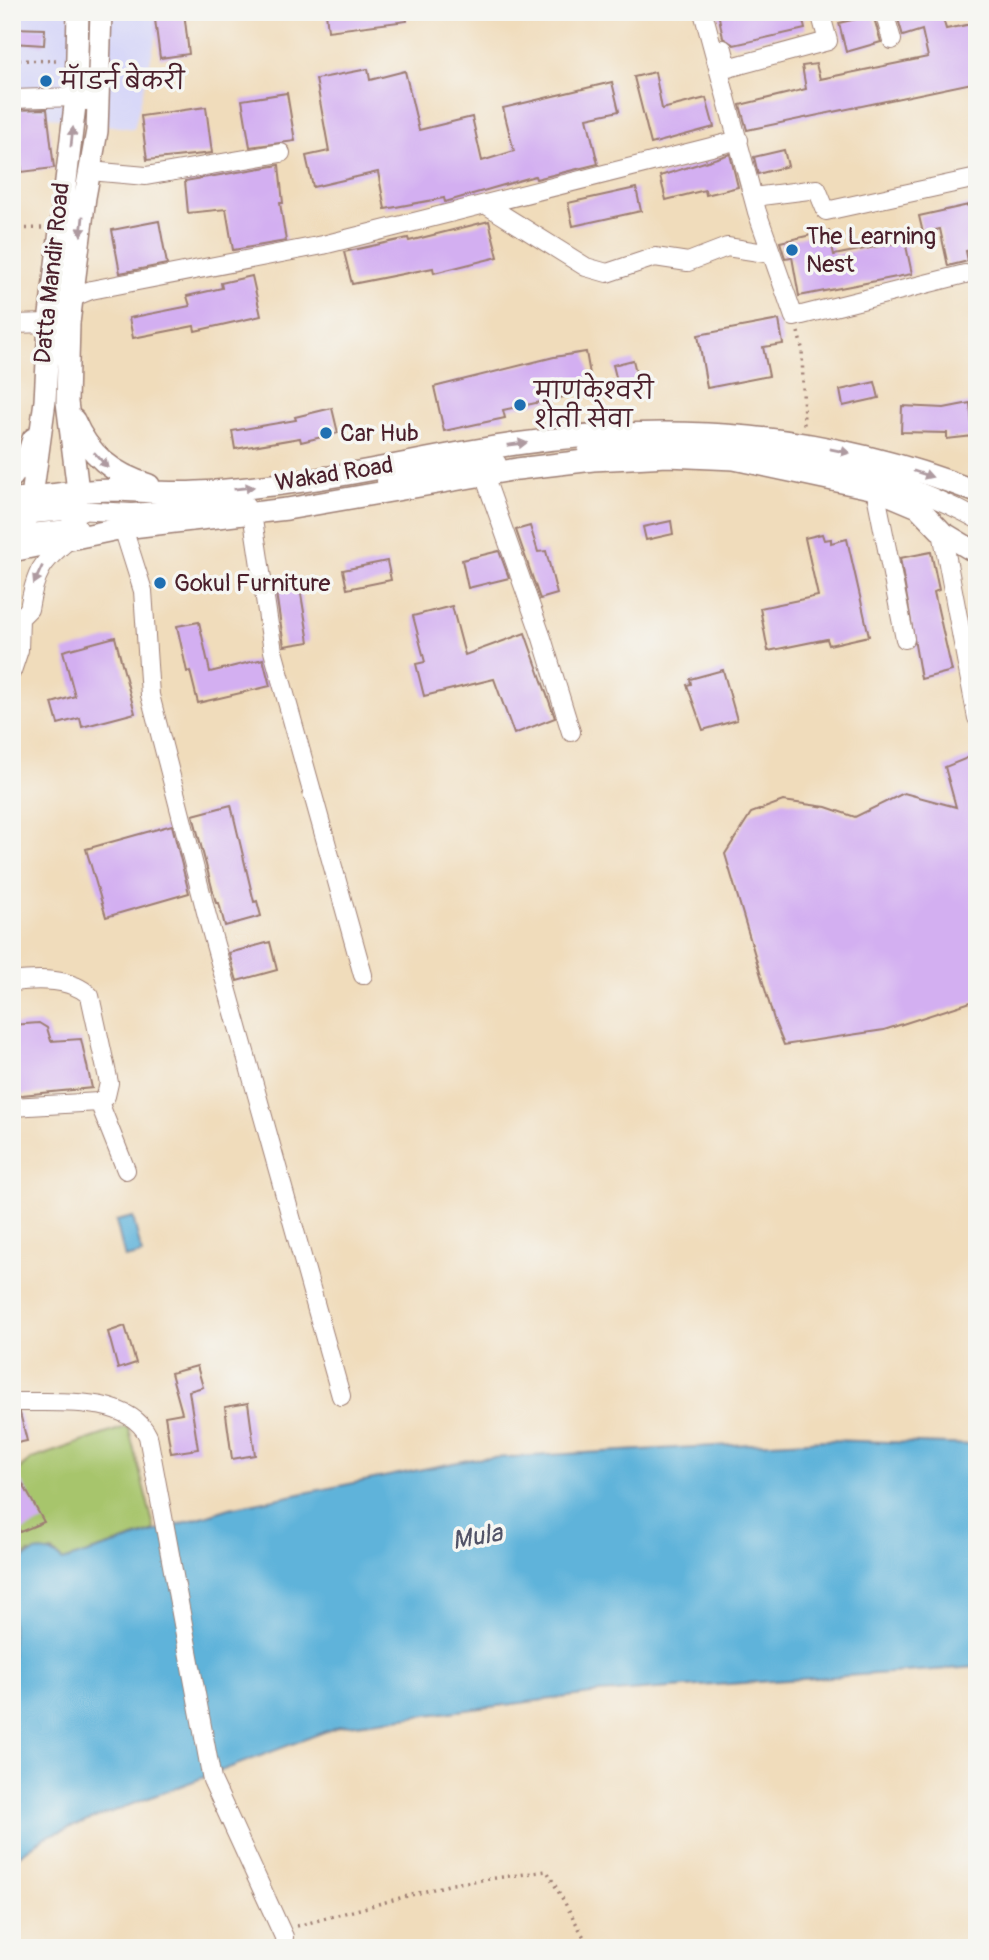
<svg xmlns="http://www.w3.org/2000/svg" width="989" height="1960" font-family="Pangolin,'Playpen Sans Deva',sans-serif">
<rect width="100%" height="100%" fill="#f6f6f2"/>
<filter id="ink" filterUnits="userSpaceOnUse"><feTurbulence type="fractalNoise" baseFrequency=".0143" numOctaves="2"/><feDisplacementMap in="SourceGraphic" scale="14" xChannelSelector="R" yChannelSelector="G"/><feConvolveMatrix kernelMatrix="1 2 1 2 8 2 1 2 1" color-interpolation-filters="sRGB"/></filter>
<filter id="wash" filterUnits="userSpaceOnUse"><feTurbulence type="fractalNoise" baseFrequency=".00686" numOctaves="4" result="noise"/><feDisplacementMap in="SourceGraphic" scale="28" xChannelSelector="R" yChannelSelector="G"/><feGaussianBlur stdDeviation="1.57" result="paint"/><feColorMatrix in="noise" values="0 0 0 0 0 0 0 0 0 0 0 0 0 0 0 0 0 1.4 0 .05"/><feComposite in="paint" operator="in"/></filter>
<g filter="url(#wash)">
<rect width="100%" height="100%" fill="#f0dcbb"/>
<path fill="#d7d7f8" d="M12,12H162L134,129L12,112Z"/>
<path fill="#a7c56c" stroke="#78724c" stroke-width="2" d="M128,1426L155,1531L63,1561L53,1552L28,1553L12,1569V1475L32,1459Z"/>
<path fill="#5fb3da" stroke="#546982" stroke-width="2" d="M133,1217L142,1254L125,1258L116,1221Z
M827,1440L977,1445V1667L599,1693L340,1726L45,1837L12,1860V1569C29,1552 42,1543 63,1561L230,1508L473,1459Z"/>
<g id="blocks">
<path fill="#d3aff1" d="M154,12H184L189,54L160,58Z
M326,12H406L407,21L328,31Z
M718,12H801L805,29L734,45L723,38Z
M896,12H941L946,29L977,23V82L747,130L740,105L806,89L802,66L816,64L820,79L928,57L922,30L903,36Z
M873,15L881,42L846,52L839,23Z
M12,28L45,29L44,45L12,43Z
M368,69L370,80L405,71L419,130L472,117L482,161L514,151L503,108L612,82L619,111L587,118L598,164L536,179L535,176L445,202L444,198L385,209L378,172L313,187L306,156L329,151L316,79Z
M655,72L662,109L706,98L714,127L651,144L634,77Z
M287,93L295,141L250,147L242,100Z
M206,107L212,153L147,160L141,116Z
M47,109L54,168L22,172L14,110Z
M784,150L788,166L758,174L754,157Z
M730,154L738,187L706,195L705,190L666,200L660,176Z
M279,165L283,203H280L286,241L233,250L226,209L188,213L185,181Z
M636,188L641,211L573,226L568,203Z
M973,204L977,222L970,223L975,249L966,251L968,261L948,266L940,229L923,233L919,216Z
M159,221L167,264L120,273L112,230Z
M489,221L498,257L434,273L433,268L352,284L344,252L408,238L409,241Z
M829,231L834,255L905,241L912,274L799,296L792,257L785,258L780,242Z
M252,276L261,316L195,331L194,326L133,338L129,318L190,306L187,296L222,288L221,283Z
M779,320L783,344L763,347L769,376L707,388L698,335Z
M586,352L592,386L563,391L564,397L503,410L505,418L444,431L434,387L554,357Z
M633,360L639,384L619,389L613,365Z
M875,382L879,398L843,406L840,390Z
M970,403L973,436L947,439V433L901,432L902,406L944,408Z
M332,408L338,433L301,442L300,438L235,449L232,431L296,420L295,417Z
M671,521L673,534L646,540L643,527Z
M530,526L538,552L546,551L557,594L540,599L516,530Z
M822,534L824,540L831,539V543L847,539L869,636L829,645L827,639L768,651L760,608L818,596L805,538Z
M499,551L509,578L468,588L462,560Z
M931,552L939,590L934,592L952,671L921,679L900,558Z
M387,561L391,580L347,589L343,570Z
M299,582L309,642L284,646L275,586Z
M452,606L465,655L525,633L555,718L514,734L494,679L424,696L416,664L425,662L413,616Z
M199,622L210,672L263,659L270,686L198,703L190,671L187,672L177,626Z
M115,637L135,713L82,727L80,718L58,724L52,703L75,696L63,651Z
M723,670L737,720L703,730L687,685L691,684L690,679Z
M977,754V1000L884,1030L784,1045L775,1023L725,854L751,813L783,801L826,807L855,817L904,793L956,807L945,767Z
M231,805L254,902L257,901L261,916L225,926L219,903H216L193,815Z
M172,825L189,893L106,917L86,849Z
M270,942L277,970L237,981L229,953Z
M39,1023L47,1028L51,1041L81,1039L92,1088L12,1096V1025Z
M125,1326L136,1363L118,1369L108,1332Z
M197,1366L203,1387L189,1391L198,1449L171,1453L165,1416L182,1413L171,1373Z
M248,1403L255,1455L232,1459L225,1407Z
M12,1413H20L27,1441L12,1444Z
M12,1465L44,1522L20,1532L12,1515Z"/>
</g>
</g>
<g filter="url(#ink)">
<use href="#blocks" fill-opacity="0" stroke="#9d7e73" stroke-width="2"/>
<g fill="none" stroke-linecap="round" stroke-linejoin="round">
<g stroke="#9d7e73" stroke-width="20">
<path id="minor" d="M703,12L757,212L794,317L965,274
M884,12L892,40
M723,49L728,68L828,41L820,12
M12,99L76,97L86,101
M90,171L146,176L281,153
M753,197L817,189L826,211L977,178
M485,204L586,267L607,273L655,257L688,262L727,247L772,254
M74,297L91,290L323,245L739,140
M12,324L49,323
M587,452C719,435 859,455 977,519
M484,475L542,638L571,732
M386,481L497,463
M875,489L905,639
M252,513L273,651L363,975
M12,516L75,510L132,513L245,504
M123,528L143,591L150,695L207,916L341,1396
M942,532L977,718
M12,535L78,528
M20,618L29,609C35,573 41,562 70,539
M12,671L19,650L20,618
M12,982C36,979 71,977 90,996L109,1083L106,1096L99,1102L12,1107
M99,1102L126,1170
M12,1402C52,1403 128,1394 148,1436L212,1780L284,1937"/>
</g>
<g stroke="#9d7e73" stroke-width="24">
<path id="major" d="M74,420C89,455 113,474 149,485
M12,477L28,455L33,439
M12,500C47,495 82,490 117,490C144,491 170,494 197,492C225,491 253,487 281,484C359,475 437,455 515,444C675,421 825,432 977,492
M70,539L78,491L67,402L69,323L85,197L97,131L101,12
M16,550L32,497L45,401L49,323L76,97L78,12
M12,551L123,528L287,509L517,469L593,460L668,456L734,459L875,489L918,507L942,532L977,553"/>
</g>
<path stroke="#9d7e73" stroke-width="3.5" stroke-dasharray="2 5" stroke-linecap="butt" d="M12,60L59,61
M12,229L42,228
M798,332L802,348L804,425
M297,1926L452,1884L547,1871L590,1948"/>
<use href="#minor" stroke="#fff" stroke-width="18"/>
<use href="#major" stroke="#fff" stroke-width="21"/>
</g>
<defs><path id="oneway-solid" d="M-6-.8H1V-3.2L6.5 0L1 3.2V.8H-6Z" transform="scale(1.75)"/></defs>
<g fill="#ae9aa0">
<use href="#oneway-solid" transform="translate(72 137) rotate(-84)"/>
<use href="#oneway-solid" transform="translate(82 226) rotate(96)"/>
<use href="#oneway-solid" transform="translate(517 444) rotate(-8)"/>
<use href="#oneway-solid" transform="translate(840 451) rotate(12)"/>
<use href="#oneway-solid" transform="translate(101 460) rotate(47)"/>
<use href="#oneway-solid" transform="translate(923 474) rotate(18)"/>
<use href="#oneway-solid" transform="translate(244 488) rotate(-6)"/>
<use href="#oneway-solid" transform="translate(38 575) rotate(115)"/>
</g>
</g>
<g fill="#1f6fb2" stroke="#f6f6f2" stroke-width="2.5">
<circle cx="46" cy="81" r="7"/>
<circle cx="792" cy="250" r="7"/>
<circle cx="520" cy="405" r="7"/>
<circle cx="326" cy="433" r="7"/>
<circle cx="160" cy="583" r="7"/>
</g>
<g text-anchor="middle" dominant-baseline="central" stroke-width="7" stroke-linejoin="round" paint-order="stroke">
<g font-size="24" fill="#4a1f2b" stroke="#f6f6f2" text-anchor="start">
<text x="60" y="81">मॅाडर्न बेकरी</text>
<text x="806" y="236">The Learning<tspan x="806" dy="28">Nest</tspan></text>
<text x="534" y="391">माणकेश्वरी<tspan x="534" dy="28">शेती सेवा</tspan></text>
<text x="340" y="433">Car Hub</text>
<text x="174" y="583">Gokul Furniture</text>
</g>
<g font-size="24" fill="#4a1f2b" stroke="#f6f6f2">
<text transform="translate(52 273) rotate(-84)">Datta Mandir Road</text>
<text transform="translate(334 474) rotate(-9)">Wakad Road</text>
</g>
<g font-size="26" font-style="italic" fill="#515368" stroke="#f6f6f2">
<text transform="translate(477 1537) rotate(-10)">Mula</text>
</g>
</g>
<rect width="989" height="1960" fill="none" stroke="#f6f6f2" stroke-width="42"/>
</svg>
